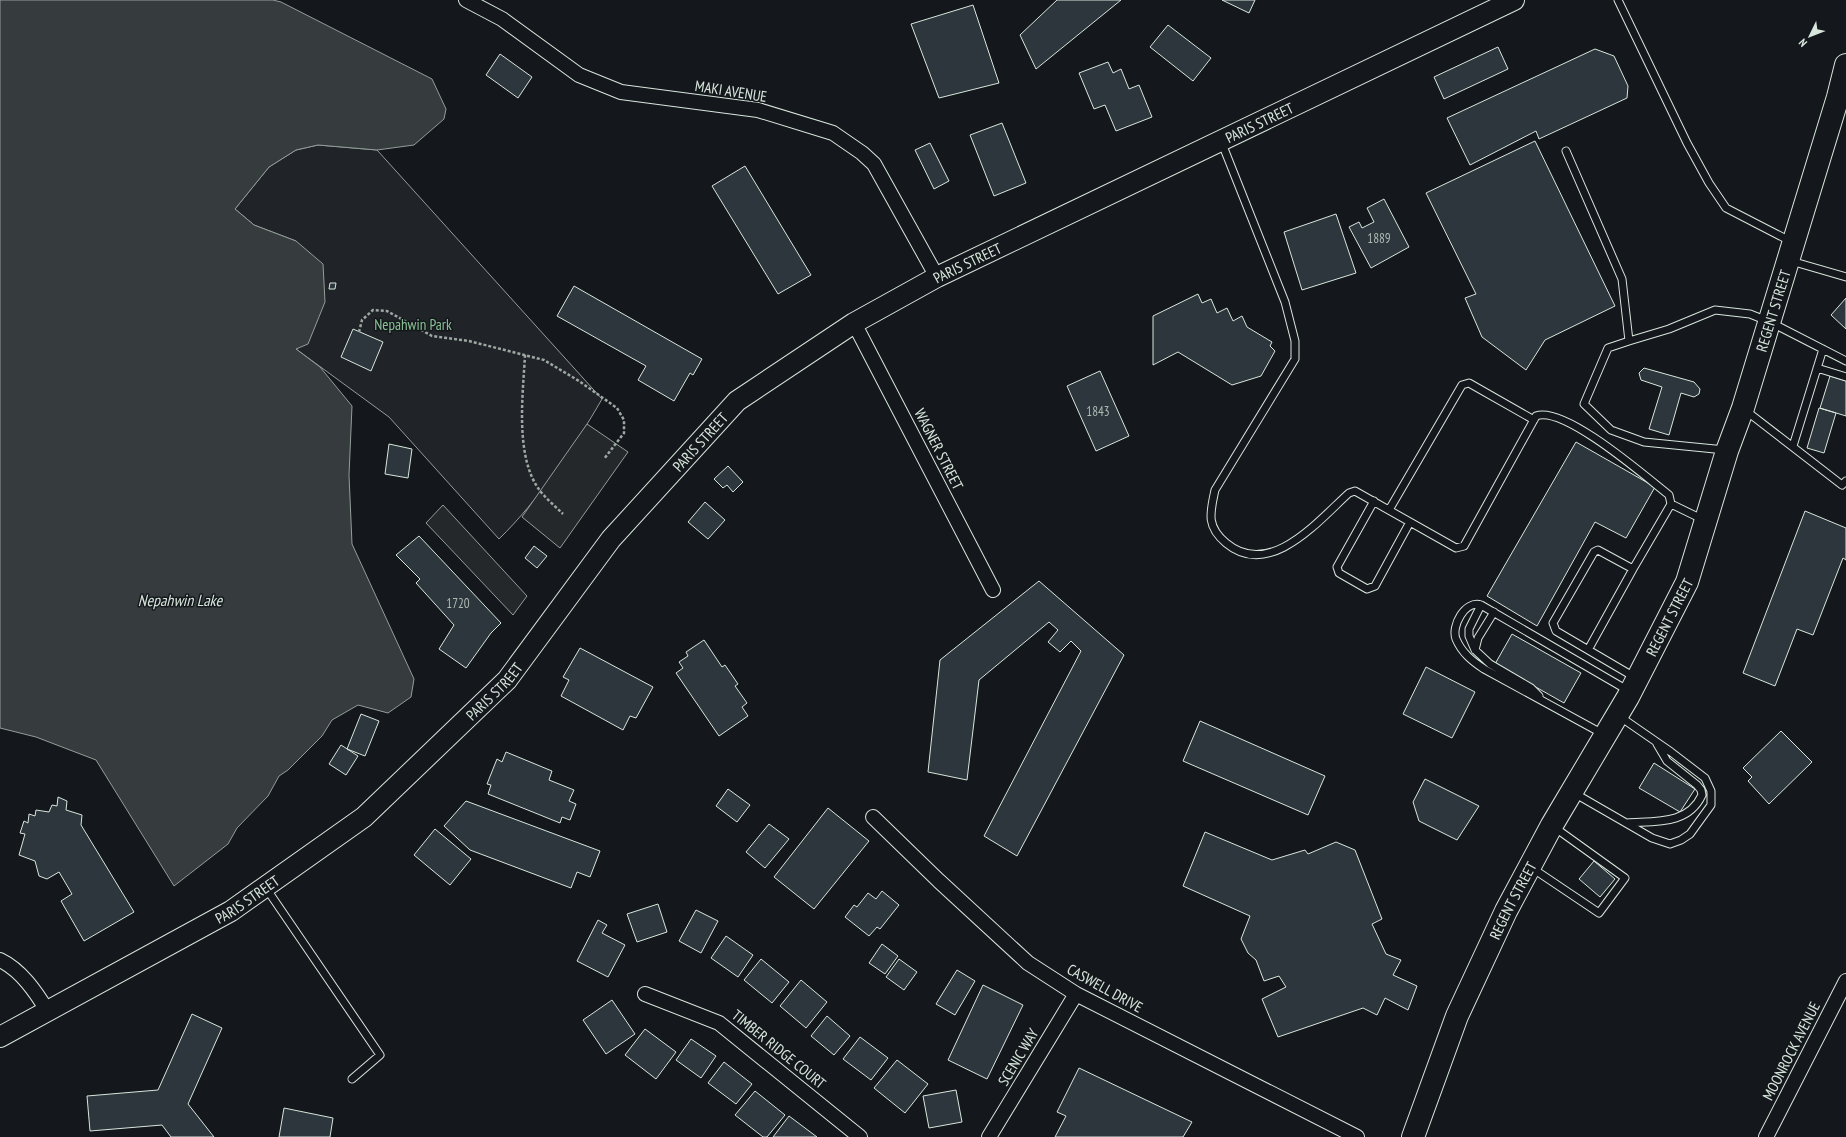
<svg xmlns="http://www.w3.org/2000/svg" width="1846" height="1137" font-family="'PT Sans Narrow',sans-serif">
<rect width="100%" height="100%" fill="#14181c"/>
<path fill="#202428" stroke="#939e99" d="M318,145L377,150L602,399C575,446 538,501 499,539L389,417L296,349V241L254,225L235,209L269,167L296,150Z"/>
<path fill="#24282b" stroke="#939e99" d="M587,424L628,452L560,548L522,517Z
M443,505L527,596L513,615L426,523Z"/>
<path fill="#363b3e" stroke="#939e99" d="M0,0H273L281,2L432,79L446,109L444,119L414,145L377,150L318,145L296,150L269,167L235,209L254,225L296,241L323,264L325,302L308,344L296,349L320,367L352,406L349,475L352,544L414,679L411,697L388,713L358,705L332,720L322,736L288,770L279,776L268,796L237,828L228,844L174,886L96,760L36,737L0,728Z"/>
<path fill="#2c363c" stroke="#d8e6dc" d="M1057,0H1121L1036,69L1020,35Z
M1222,0H1255L1249,13Z
M973,5L999,83L939,98L911,24Z
M1168,25L1211,58L1193,81L1150,47Z
M1498,47L1508,69L1444,99L1434,77Z
M1595,49L1614,56L1628,86L1627,98L1539,139L1536,131L1470,165L1447,118Z
M500,54L532,77L518,98L486,75Z
M1108,62L1113,73L1121,69L1129,89L1139,85L1152,117L1116,131L1105,105L1094,109L1079,73Z
M1002,123L1026,183L994,196L970,135Z
M1535,141L1615,306L1545,340L1526,370L1482,337L1465,298L1476,294L1426,193Z
M930,143L949,181L934,189L915,150Z
M745,166L811,275L778,294L712,186Z
M1384,199L1409,247L1371,268L1349,227L1359,222L1362,228L1374,222L1367,208Z
M1336,214L1356,273L1302,290L1284,232Z
M330,283H336L335,289H329Z
M574,286L702,359L693,375L690,373L674,401L638,380L646,366L557,316Z
M1198,294L1202,303L1211,299L1217,313L1227,308L1233,321L1242,316L1247,327L1272,342L1270,346L1275,351L1261,376L1232,385L1178,352L1153,365V316Z
M1846,298V329L1831,315Z
M353,329L383,342L371,371L341,357Z
M1644,368L1694,382L1700,389L1699,394L1694,397L1681,393L1669,435L1649,429L1662,387L1641,380L1639,373Z
M1100,371L1129,436L1096,451L1067,386Z
M1830,376L1846,381V416L1820,408Z
M1819,408L1836,413L1824,453L1807,448Z
M1576,442L1655,487L1626,538L1595,522L1537,626L1487,596Z
M389,444L412,449L408,478L385,474Z
M728,466L743,482L733,492L727,485L723,488L714,479Z
M705,502L725,520L708,539L688,522Z
M1805,511L1846,528V560L1843,558L1813,635L1797,629L1775,686L1743,673Z
M419,536L501,623L491,633L466,668L439,649L454,625L416,583L420,579L396,555Z
M534,546L547,556L537,568L525,558Z
M1039,581L1124,655L1017,856L984,836L1081,651L1071,641L1060,652L1048,642L1058,630L1049,622L979,680L967,780L928,772L940,660Z
M1512,634L1581,673L1564,703L1495,664Z
M704,640L722,667L725,665L738,684L735,686L747,703L742,707L748,716L719,736L676,673L683,668L679,662L688,656L686,652Z
M580,648L653,687L636,718L630,716L623,730L561,696L569,680L563,677Z
M1426,667L1475,692L1452,738L1403,714Z
M361,714L379,721L365,756L347,749Z
M1200,721L1325,776L1308,815L1183,761Z
M1781,731L1812,762L1769,804L1748,781L1752,777L1743,768Z
M341,745L358,756L346,775L329,764Z
M506,752L552,771L549,780L574,790L569,801L576,804L570,820L562,817L560,823L488,794L491,785L487,784L497,759L502,762Z
M1654,763L1695,789L1680,812L1639,788Z
M1425,779L1479,806L1457,840L1419,821L1413,802Z
M728,789L750,805L737,822L716,806Z
M58,797L67,801L66,810L82,815L81,825L134,912L84,941L61,901L72,894L59,872L47,879L39,876L35,861L19,855L25,834L20,833L24,821L28,823L29,814L35,816L36,810L49,812L52,805L57,806Z
M466,801L600,851L590,877L577,872L571,888L470,850L444,826Z
M828,808L869,841L814,909L774,877Z
M769,824L789,839L765,868L746,852Z
M435,829L471,859L450,885L414,855Z
M1205,832L1272,860L1305,850L1308,854L1336,842L1355,850L1382,919L1372,924L1386,954L1401,960L1393,975L1417,986L1408,1010L1385,998L1377,1015L1363,1008L1278,1037L1262,999L1286,987L1279,976L1264,981L1256,960L1248,953L1241,939L1250,916L1183,886Z
M1594,861L1615,879L1600,897L1579,879Z
M882,891L899,905L880,929L877,927L869,936L845,917L854,905L857,907L868,893L876,899Z
M658,904L667,932L637,942L627,914Z
M696,910L718,921L701,953L679,941Z
M598,920L607,925L602,933L625,945L608,977L577,961Z
M726,936L753,955L738,977L711,958Z
M882,944L898,956L885,974L869,963Z
M761,959L789,982L772,1003L744,980Z
M899,959L917,972L904,990L886,977Z
M957,970L975,981L955,1015L936,1004Z
M801,980L827,1002L806,1028L780,1006Z
M983,985L1023,1005L987,1079L948,1060Z
M612,1000L635,1034L606,1054L583,1020Z
M192,1014L222,1028L188,1104L214,1137H171L162,1125L90,1131L87,1096L158,1090Z
M827,1016L850,1036L834,1055L811,1036Z
M645,1029L676,1052L656,1079L625,1055Z
M860,1037L888,1058L871,1080L843,1059Z
M691,1039L716,1056L701,1078L676,1060Z
M897,1060L928,1084L905,1113L874,1088Z
M724,1062L752,1084L736,1104L708,1083Z
M1079,1068L1192,1122L1183,1137H1055L1066,1116L1057,1112Z
M956,1090L962,1122L929,1128L923,1096Z
M755,1091L785,1115L767,1137H763L735,1115Z
M284,1108L333,1118L330,1137H279Z
M789,1116L817,1137H773Z"/>
<g fill="none" stroke-linecap="round" stroke-linejoin="round">
<g stroke="#d8e6dc" stroke-width="9">
<path id="service" d="M1618,0L1687,143L1709,183L1726,208L1792,242
M1221,141L1285,302L1295,341V359L1215,490C1210,513 1206,526 1226,543C1270,580 1319,520 1349,493L1355,491L1456,548L1464,546L1536,416C1564,405 1646,477 1669,495L1671,504L1704,520
M1566,151L1622,279L1629,341L1608,348L1584,404L1611,430L1644,442L1725,450
M1791,261L1846,277
M1629,341L1669,329L1715,310L1750,314L1770,322L1846,361
M1817,368L1846,377
M1745,410L1842,485L1846,481
M1793,446L1823,349
M1374,501L1337,567L1339,573L1367,589L1375,586L1410,522
M1389,510L1462,385L1469,383L1534,420
M1633,569L1671,504
M1481,605L1469,629V636L1475,650L1490,664L1531,688L1539,696
M1475,650L1478,638L1494,612
M1588,650L1633,569L1598,550L1594,552L1553,623L1556,631L1636,678
M1603,734L1484,669C1472,661 1462,653 1456,639C1451,626 1465,600 1481,605L1629,691
M1574,793L1652,838L1670,844L1681,840L1690,834L1711,805V791L1705,778L1671,752L1619,716
M1627,823C1656,821 1688,825 1702,795L1701,790L1697,785L1667,761L1657,744
M1532,868L1599,913L1625,878L1554,827
M266,888L380,1055L352,1079"/>
</g>
<g stroke="#d8e6dc" stroke-width="16">
<path id="minor" d="M466,0L502,19L579,75L621,92L758,110L833,133L862,153L874,164L937,277
M854,323L993,590
M873,817L939,881L1028,963L1076,994L1357,1137
M0,960C21,970 36,992 48,1012
M645,994L719,1023L860,1137
M989,1137L1076,994
M1766,1137L1846,981"/>
</g>
<g stroke="#d8e6dc" stroke-width="22">
<g id="secondary">
<path id="s1" d="M0,1037L231,911L364,817L507,680L611,539L737,401L854,323L937,277L1514,0"/>
</g>
</g>
<g stroke="#d8e6dc" stroke-width="24">
<g id="primary">
<path id="s2" d="M1413,1137L1457,1016L1506,911L1552,825L1628,697L1687,582L1727,451L1743,408L1838,97L1846,65"/>
</g>
</g>
<path stroke="#9da8a2" stroke-width="2.5" stroke-dasharray="3 2" stroke-linecap="butt" d="M359,332L362,320L373,310L387,311L432,336L469,341L544,360L579,381L617,408L624,420V433L604,459
M525,355C523,394 515,454 538,488C544,497 555,506 563,514"/>
<use href="#service" stroke="#14181c" stroke-width="7"/>
<use href="#minor" stroke="#14181c" stroke-width="14"/>
<use href="#secondary" stroke="#14181c" stroke-width="20"/>
<use href="#primary" stroke="#14181c" stroke-width="22"/>
</g>
<g text-anchor="middle" dominant-baseline="central" stroke-width="3" stroke-linejoin="round" paint-order="stroke">
<g font-size="13" fill="#adbab4">
<text x="1379" y="238">1889</text>
<text x="1098" y="411">1843</text>
<text x="458" y="603">1720</text>
</g>
<g font-size="15" fill="#d8e6dc" stroke="#14181c">
<text transform="translate(731 91) rotate(9)">MAKI AVENUE</text>
<text stroke="none"><textPath href="#s1" startOffset="1579">PARIS STREET</textPath></text>
<text stroke="none"><textPath href="#s1" startOffset="1255">PARIS STREET</textPath></text>
<text stroke="none"><textPath href="#s2" startOffset="905">REGENT STREET</textPath></text>
<text stroke="none"><textPath href="#s1" startOffset="931">PARIS STREET</textPath></text>
<text transform="translate(939 449) rotate(63)">WAGNER STREET</text>
<text stroke="none"><textPath href="#s2" startOffset="581">REGENT STREET</textPath></text>
<text stroke="none"><textPath href="#s1" startOffset="607">PARIS STREET</textPath></text>
<text stroke="none"><textPath href="#s1" startOffset="283">PARIS STREET</textPath></text>
<text stroke="none"><textPath href="#s2" startOffset="257">REGENT STREET</textPath></text>
<text transform="translate(1105 988) rotate(29)">CASWELL DRIVE</text>
<text transform="translate(779 1049) rotate(39)">TIMBER RIDGE COURT</text>
<text transform="translate(1791 1051) rotate(-63)">MOONROCK AVENUE</text>
<text transform="translate(1018 1057) rotate(-59)">SCENIC WAY</text>
</g>
<g font-size="15" fill="#8ac095" stroke="#14181c">
<text x="413" y="324">Nepahwin Park</text>
</g>
<g font-size="16" font-style="italic" fill="#d8e6dc" stroke="#14181c">
<text x="180" y="600">Nepahwin Lake</text>
</g>
</g>
<g transform="translate(1810 36) rotate(227)" stroke="#14181c" stroke-width="3" paint-order="stroke">
<path d="M0-3L7 15L0 10L-7 15Z" fill="#d8e6dc"/>
<text y="-6" font-size="11" font-weight="bold" text-anchor="middle" fill="#d8e6dc">N</text>
</g>
</svg>
